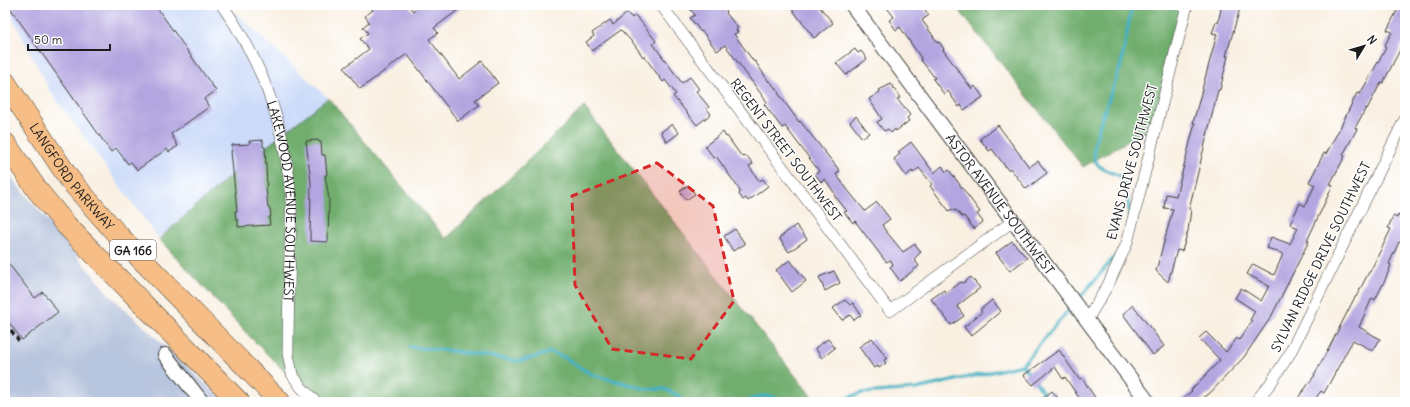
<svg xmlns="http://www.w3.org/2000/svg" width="1410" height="407" font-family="Delius,sans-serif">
<rect width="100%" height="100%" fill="#fff"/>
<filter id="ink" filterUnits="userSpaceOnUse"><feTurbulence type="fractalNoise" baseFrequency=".025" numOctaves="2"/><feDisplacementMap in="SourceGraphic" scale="8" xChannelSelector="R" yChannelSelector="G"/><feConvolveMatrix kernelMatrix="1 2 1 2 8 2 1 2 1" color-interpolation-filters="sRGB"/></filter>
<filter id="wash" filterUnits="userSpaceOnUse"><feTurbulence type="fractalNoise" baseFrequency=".012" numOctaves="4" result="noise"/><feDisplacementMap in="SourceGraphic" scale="16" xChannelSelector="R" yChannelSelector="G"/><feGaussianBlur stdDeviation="0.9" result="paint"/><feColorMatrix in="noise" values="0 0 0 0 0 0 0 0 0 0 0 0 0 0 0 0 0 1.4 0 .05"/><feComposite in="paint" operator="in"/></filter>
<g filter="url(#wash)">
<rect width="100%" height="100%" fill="#f9f0e2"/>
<path fill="#ccdbf9" d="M6,5H227L328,98L237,170L159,239L50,91Z"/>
<path fill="#b8c5de" d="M5,170L109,294L225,402H5Z"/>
<path fill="#71ae6e" stroke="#466545" d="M955,5H1186L1158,123L1083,167Z
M328,98L446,239L584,107L816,402H315L251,338L159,239L237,170Z"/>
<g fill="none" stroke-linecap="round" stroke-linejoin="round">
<path stroke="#45b1c3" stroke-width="3.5" d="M1129,216C1129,201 1127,189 1120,176C1112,172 1099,170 1095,160C1089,141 1114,89 1120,68C1125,48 1128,26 1132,5
M1077,301L1117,254
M409,347L452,351L519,361L535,357L551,352L566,358L579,367L593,375L647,389H664L679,396L684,402
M1022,365L1030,375
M1034,379L1043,393L1047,402
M746,402C759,395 770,393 783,402
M840,402L847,398L862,393L916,389L1022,365L1073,305"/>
</g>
<g id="blocks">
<path fill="#b3a6e0" d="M8,5H155L216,91L204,99L209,107L171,134L178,146L169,152L167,149L137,170L131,162L128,164L116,148L111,152Z
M369,5H408L413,11L420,5H465L434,28L438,33L429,39L459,79L482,61L498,83L475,100L479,105L458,121L407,54L360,89L344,68L369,49L360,39L368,33L363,27L369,22L365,16L373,10Z
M687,5H723L727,12L726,13L738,28L736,30L738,32L734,34L754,62L755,61L769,82L770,81L779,93H778L799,122L800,121L840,171L836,174L850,193L865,211L877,202L890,219L882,225L885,230L903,252L915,244L921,252L914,259L919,266L900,281L890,267L893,265L891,260L886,262L855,221L853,223L844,212L847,211L834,195L835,194L825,179L821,182L815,174L819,171L785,126L782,128L764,104L767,102L725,45L717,51L702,31L701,32L690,18L695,15Z
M796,5H818L833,23L814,38L792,9Z
M885,5H921L929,15L922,20L938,43L939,42L944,49L943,50L972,89L975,86L983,97L964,110L961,105L959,107L948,91L944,94L933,79L935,78L920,59L921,58L900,27L896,30L889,20L894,17Z
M1222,5H1241L1226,56H1228L1220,90H1218L1211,119L1189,209L1191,210L1188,231L1182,251L1177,250L1168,282L1156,271L1173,209L1164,208L1166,194L1176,196L1195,123H1193L1217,34L1212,33L1216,22H1218Z
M1400,5H1405V39L1400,48H1401L1383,83L1381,82L1367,109L1366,108L1355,128L1357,129L1343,155L1345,156L1330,184L1333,185L1307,241H1309L1271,317L1244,357L1210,393L1198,402H1178L1192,391L1191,390L1220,360L1199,338L1206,332L1226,352L1237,338L1239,340L1252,321L1250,320L1255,311L1235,298L1241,288L1261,301L1269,286L1247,274L1253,264L1274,275L1283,254L1267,248L1271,237L1290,244L1298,228L1290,224L1300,203L1305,206L1315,185L1309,182L1324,153L1326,154L1340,128L1357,93L1360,94L1386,48L1384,47L1392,32L1387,30Z
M627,13L632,18L635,15L642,23L656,41L653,44L682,83L690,77L699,89L696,91L709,107L707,109L711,114L697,125L673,96L676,94L665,80L663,82L644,56L643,57L634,44L621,30L592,51L586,42L594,36L592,33L610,20L613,25Z
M855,49L858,53L861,51L867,59L846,75L836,63Z
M891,84L900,98L897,99L910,115L907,118L909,121L896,131L895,129L891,133L888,129L884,131L877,122L882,119L869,99L880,92L879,90Z
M856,116L869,133L862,138L850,122Z
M672,124L679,133L667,142L661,132Z
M998,125L1029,167L1038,161L1047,173L1026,189L1010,168L1008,170L992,149L989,151L980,139Z
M723,132L726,137L727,136L742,157L744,155L745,157L747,156L753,164L749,166L759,181L763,179L768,186L748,201L746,198L743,200L739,194L740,192L739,189L716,156L714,158L705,146Z
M263,140V147H265L267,185H266L268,208H270L271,217H269L270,225L238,227V220H236L235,211H237L231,151H232V145L250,144L249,141Z
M318,140L319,142H321L322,155H325L327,175H325L329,199L328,242L310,241L311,183L306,141Z
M911,142L934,173L942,166L946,172L949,170L980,212L977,214L983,222L974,229L964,216L962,217L956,210L954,211L952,209L949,211L930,186L932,184L919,168L913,173L912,171L906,176L894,159L900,154L898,152Z
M688,185L695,194L686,200L680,191Z
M1405,203V238L1403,243L1399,242L1389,264L1391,265L1385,280L1375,300L1372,298L1359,327L1380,339L1373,351L1353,340L1324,393L1321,391L1313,402H1295L1315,375H1314L1330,346L1355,297H1356L1369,272H1370L1391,229L1388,228L1393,216L1397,218L1398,215L1399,216Z
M796,225L807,239L789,252L779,238Z
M735,229L745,244L733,251L724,236Z
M1012,241L1027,258L1010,271L996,253Z
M5,259L35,298L43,292L58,312L22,340L5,317Z
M790,260L806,281L792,292L776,270Z
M834,271L840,283L825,291L819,277Z
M971,277L980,288L957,306L964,316L951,325L931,299L944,290L946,293L961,282L963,283Z
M845,300L850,305L853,303L861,315L854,320L850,315L842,320L833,308Z
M992,300L1001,311L971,336L964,327L982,312L980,310Z
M1133,305L1164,346L1153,355L1123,314Z
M872,338L887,358L884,360L886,363L879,368L878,366L874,368L859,347Z
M828,339L835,348L822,358L815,348Z
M1059,350L1079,379L1082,378L1098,402H1082L1065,377L1063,379L1055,367L1033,385L1024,375Z
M1052,391L1061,402H1038Z"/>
</g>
</g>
<g filter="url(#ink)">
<use href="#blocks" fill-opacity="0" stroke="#3d3c3a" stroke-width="1"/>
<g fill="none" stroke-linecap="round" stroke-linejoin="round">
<g stroke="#3d3c3a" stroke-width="12">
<g id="minor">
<path id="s1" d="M222,5C263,63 286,129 291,200C292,217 290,234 290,251C289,286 288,320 288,354L292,374L301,387L316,402"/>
<path d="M661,5L890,311L1013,221"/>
<path d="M1087,320L1108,285L1127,243L1187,5"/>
<path d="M1255,402L1270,384L1289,355L1405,119"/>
</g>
</g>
<g stroke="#3d3c3a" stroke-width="16">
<g id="tertiary">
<path id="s2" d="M852,5L1148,402"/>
<path d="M165,355L202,402"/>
</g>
</g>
<g stroke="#3d3c3a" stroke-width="22">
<g id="motorway">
<path id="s3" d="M5,82L70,180L116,233L280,402"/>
<path d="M5,143L38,191L66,225L239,402"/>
</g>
</g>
<use href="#minor" stroke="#fff" stroke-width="11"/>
<use href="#tertiary" stroke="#fff" stroke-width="14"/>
<use href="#motorway" stroke="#f6be86" stroke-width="21"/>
<path stroke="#1c1c1c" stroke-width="3" stroke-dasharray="6 3" stroke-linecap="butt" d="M5,323L19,341"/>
</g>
</g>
<path fill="#d62828" fill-opacity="0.2" stroke="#d62828" stroke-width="3" stroke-dasharray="8 5" stroke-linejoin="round" d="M657,163L713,206L734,301L691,359L612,349L575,285L572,196Z"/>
<g text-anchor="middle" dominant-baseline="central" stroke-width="3" stroke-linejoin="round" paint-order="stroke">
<rect fill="#fff" stroke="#606060" stroke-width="1" x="110" y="240" width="46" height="20" rx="3"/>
<g font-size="12" font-weight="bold" fill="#1c1c1c">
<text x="133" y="250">GA 166</text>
</g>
<g font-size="13" fill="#1c1c1c" stroke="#fff">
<text transform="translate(786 150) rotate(53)">REGENT STREET SOUTHWEST</text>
<text transform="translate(1132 162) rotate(-75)">EVANS DRIVE SOUTHWEST</text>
<text stroke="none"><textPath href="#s3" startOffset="116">LANGFORD PARKWAY</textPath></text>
<text stroke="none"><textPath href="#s1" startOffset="210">LAKEWOOD AVENUE SOUTHWEST</textPath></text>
<text stroke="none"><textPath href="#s2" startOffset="248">ASTOR AVENUE SOUTHWEST</textPath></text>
<text transform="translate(1321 257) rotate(-64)">SYLVAN RIDGE DRIVE SOUTHWEST</text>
</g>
</g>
<rect width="1410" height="407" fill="none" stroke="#fff" stroke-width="20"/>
<g transform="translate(1364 46) rotate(52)" stroke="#ffffff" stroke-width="3" paint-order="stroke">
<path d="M0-3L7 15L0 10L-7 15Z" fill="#1c1c1c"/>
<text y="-6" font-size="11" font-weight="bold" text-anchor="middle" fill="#1c1c1c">N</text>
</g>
<path d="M28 44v6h82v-6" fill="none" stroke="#1c1c1c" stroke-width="2"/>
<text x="34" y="44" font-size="12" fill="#1c1c1c" stroke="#ffffff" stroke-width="3" paint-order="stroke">50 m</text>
</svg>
